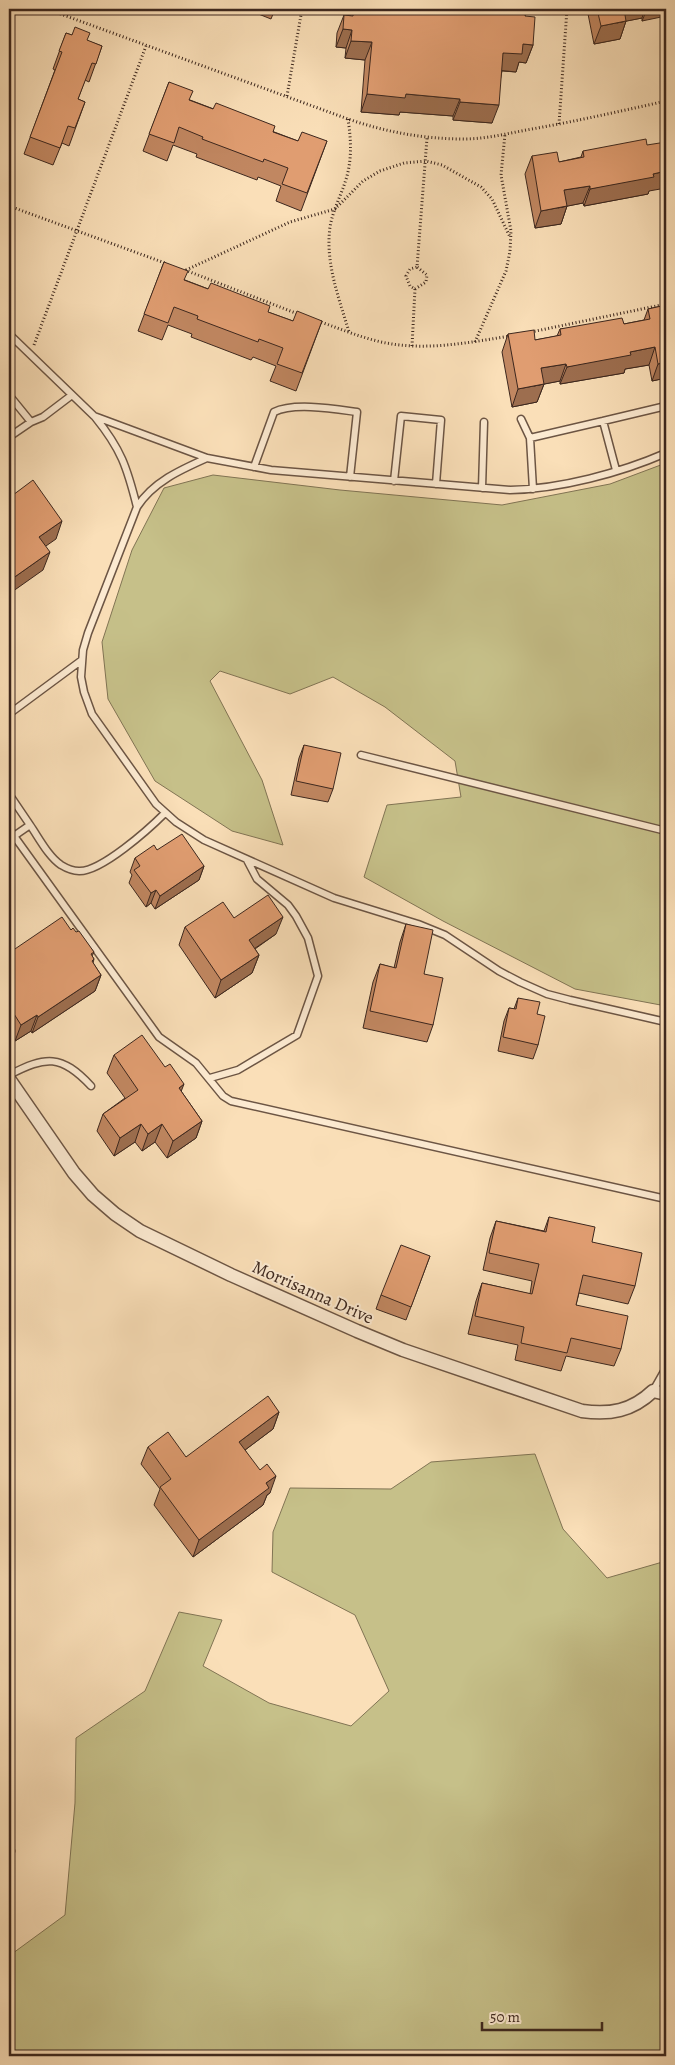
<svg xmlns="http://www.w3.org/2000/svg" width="675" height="2065" font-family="Alegreya,serif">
<rect width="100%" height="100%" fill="#fadfb8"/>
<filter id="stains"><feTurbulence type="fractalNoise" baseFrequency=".004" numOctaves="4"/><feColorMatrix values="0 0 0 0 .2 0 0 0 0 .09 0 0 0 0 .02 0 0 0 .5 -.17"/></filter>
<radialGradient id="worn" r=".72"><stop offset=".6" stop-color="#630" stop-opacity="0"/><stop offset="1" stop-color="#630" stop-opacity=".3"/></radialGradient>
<path fill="#c6c089" stroke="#817454" d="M666,463V1006L575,989L443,921L364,877L387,805L461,797L455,761L385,707L333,677L290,694L220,671L210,681L262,780L283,845L232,831L155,781L108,699L102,642L132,550L164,488L213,475L340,490L502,505L610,484Z
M535,1454L563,1529L607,1578L666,1561V2056H9V1956L65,1915L75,1803L76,1738L145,1691L179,1612L222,1620L203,1666L269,1703L351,1726L389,1691L355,1615L272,1572L273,1532L290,1488L391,1489L431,1462Z"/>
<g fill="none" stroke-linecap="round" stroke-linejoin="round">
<g stroke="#6c5544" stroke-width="9">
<path id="service" d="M9,334L94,416L207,458L271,470L510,490C560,489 620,473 666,453
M9,395L31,422
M95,417C121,449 127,467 137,507
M521,419L530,438
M9,437L31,422L43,417L72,395
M207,458C180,470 153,482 137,507L88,633L83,650L81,677L84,692L92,714L156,804L176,822L204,840L334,898L418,924L445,935L499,971L520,982L547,994L570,1000L666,1022
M254,467L274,412C294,402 335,409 357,412L350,477
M616,470L603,421L666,406
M394,481L401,416L441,420L436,484
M482,488L484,422
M533,489L530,438L603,421
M9,714L82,660
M361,755L666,831
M9,794L30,825
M9,829L159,1037L196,1063L223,1096L231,1101L666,1199
M14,836L30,825C39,838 48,856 61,865C66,868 73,871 79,871C101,872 149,829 165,813
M9,1075C46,1056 61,1054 91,1086
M210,1078L238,1070L297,1035L318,976L308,938L296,916L288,905L257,879L247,860
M9,1099L18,1092
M653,1391L666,1368
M9,1850L11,1851"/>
</g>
<g stroke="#6c5544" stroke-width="15">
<path id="minor" d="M9,1079L74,1173L93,1195L115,1214L140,1231L231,1275L357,1331L403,1350L582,1411C610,1415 632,1411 653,1391L666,1394"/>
</g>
<path stroke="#3c271e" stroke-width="3" stroke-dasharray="1 2.5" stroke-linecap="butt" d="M47,9L348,119C386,132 423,139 464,139C487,139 509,133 532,129C577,121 621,111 666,101
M287,96L302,9
M348,119C351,139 352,157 347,176C342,194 333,209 330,227C325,263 339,298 349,332
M559,124L567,9
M9,206L165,263
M185,270L298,314
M186,270L290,222L335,209L363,181L380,171L404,163L426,161L442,165L481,187L492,199L510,237
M415,289L426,282L427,275L417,267
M318,321C338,328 357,336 377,341C421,352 466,343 510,336
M531,332L666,304
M475,342L506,271L510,251L511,231L501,175L505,134
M34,345L146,46
M412,346L415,289L410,286L406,276L410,269L417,267L427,138"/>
<use href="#service" stroke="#fcead1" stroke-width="6"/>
<use href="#minor" stroke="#fcead1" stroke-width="12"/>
</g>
<path fill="#c18761" stroke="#3c271e" d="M246,9H275L271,19Z
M353,9H526L525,16L533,45L526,63L519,62L516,72L502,71L492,123L453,120V116L400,112L399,115L361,112L365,60L345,58L346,48L336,47L337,33L344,15L350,16Z
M587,9H666L642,21V18L626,21L620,39L594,44Z
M66,33L102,46L89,82L85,80L78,99L85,102L69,146L62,143L53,165L24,154L55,70L53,69Z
M169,82L190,100L298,141H327L301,211L276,201L281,186L258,177L257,180L196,157L197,154L173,145L167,161L143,151Z
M583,151L649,191L648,194L584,206L583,203L567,206L561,224L535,228L525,174L532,156L559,162L581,157Z
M164,262L185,280L268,312L293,321H322L296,391L270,381L276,366L253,357L251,360L191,337L192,334L168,325L162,340L138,331Z
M666,305V378L652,381L649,365L625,369L624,373L560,384V381L544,384L537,402L512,407L502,352L508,334L535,340L557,336L560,329L624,324L644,320L648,309Z
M304,745L333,789L328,802L291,795L299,758Z
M157,850L204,866L199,880L155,909L151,903L146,907L129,883L132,875L130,872L135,858Z
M234,918L276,934L255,949L259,955L252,973L215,998L179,945L185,927Z
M406,924L424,974L433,1025L427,1042L363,1028L373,982L380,964L394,968L400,942Z
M71,930L76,932L94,952L92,956L94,959L93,963L101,975L95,991L32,1033L31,1031L15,1041L9,1032V953Z
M518,998L537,1014L538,1045L533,1059L498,1051L504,1021L509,1008L514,1009Z
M114,1055L181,1091L202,1121L196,1138L167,1158L155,1142L142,1151L135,1142L114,1156L97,1131L103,1114L125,1098L107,1073Z
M549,1217L592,1242L635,1286L628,1304L579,1293L576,1305L621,1349L614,1366L566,1356L561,1371L515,1360L518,1345L468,1334L476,1301L482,1283L530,1294L532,1281L483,1270L490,1238L496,1221L544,1231Z
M430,1256L406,1320L376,1309L381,1295Z
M279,1412L273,1429L245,1450L270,1493L267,1495L263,1505L193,1557L154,1505L160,1489L141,1464L148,1447L186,1457Z"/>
<path fill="#9d6e4f" stroke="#3c271e" d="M622,9H645L642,18L617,23Z
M647,9H666V16L642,21Z
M626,21L620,39L594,44L601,26Z
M343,29L352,30L346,48L336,47Z
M351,41L372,42L365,60L345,58Z
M523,44L533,45L526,63L519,62L516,72L497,70L503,53Z
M367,94H406L460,99L453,116L400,112L399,115L361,112Z
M460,102L499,105L492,123L453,120Z
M666,171V188L649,191L648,194L584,206L590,189Z
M590,186L583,203L558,208L564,190Z
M567,206L561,224L535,228L541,211Z
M655,347L649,365L625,369L624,373L560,384L567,367L630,352Z
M666,362V378L652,381L658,364Z
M566,364L560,381L534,386L541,368Z
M544,384L537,402L512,407L518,389Z
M62,521L56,539L33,555L39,537Z
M50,552L43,570L9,594V581Z
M204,866L199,880L155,909L160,896Z
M156,890L151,903L146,907L151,893Z
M283,917L276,934L242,957L249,940Z
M259,955L252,973L215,998L221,980Z
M101,975L95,991L32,1033L38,1017Z
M37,1015L31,1031L15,1041L21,1025Z
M184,1084L177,1102L179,1088Z
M202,1121L196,1138L167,1158L173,1141Z
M141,1124L135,1142L114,1156L120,1138Z
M162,1124L155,1142L142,1151L148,1134Z
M279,1412L273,1429L233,1459L239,1442Z
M276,1476L270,1493L267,1495L263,1505L193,1557L199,1540L266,1483Z"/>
<path fill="#e09d71" stroke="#3c271e" d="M354,9H526L525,16L535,17L533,45L523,44L522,54L503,53L499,105L460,102V99L406,94L405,98L367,94L372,42L351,41L352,30L343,29L344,15L353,16Z
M597,9H624L626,21L601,26Z
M75,27L90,33L87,40L102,46L96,64L92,63L78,99L85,102L75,128L68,126L60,148L30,137L62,52L59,51L66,33L72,35Z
M169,82L193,91L189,100L213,109L216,103L275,126L273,132L298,141L302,132L327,141L307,193L282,184L288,168L264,159L263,162L202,139L203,137L179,127L174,143L149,134Z
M646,139L647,145L666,142V171L653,174L654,177L590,189V186L564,190L567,206L541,211L532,156L557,152L559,162L584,157L583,151Z
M164,262L188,271L184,280L208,289L211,283L270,306L268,312L293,321L297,311L322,321L302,373L277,364L283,348L259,339L258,342L197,319L198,316L174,307L168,323L144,314Z
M666,305V362L658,364L655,347L630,352L631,355L567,367L566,364L541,368L544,384L518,389L508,334L534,330L535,340L561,335L560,329L622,318L624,324L650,319L648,309Z
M33,480L62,521L39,537L50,552L9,581V498Z
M304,745L341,753L333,789L296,781Z
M182,834L204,866L160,896L156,890L151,893L134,870L140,866L135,858L154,845L157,850Z
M268,895L283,917L249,940L259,955L221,980L185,927L223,902L234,918Z
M62,917L71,930L73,928L76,932L79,931L94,952L91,954L94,959L92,961L101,975L38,1017L37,1015L21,1025L9,1006V953Z
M406,924L433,930L424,974L443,978L433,1025L370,1011L380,964L396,968Z
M518,998L540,1002L537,1014L545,1016L538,1045L503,1037L509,1008L516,1009Z
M142,1035L165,1067L170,1064L184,1084L179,1088L202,1121L173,1141L162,1124L148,1134L141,1124L120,1138L103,1114L138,1090L114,1055Z
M549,1217L595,1227L592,1242L642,1253L635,1286L583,1275L576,1305L628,1316L621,1349L571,1338L567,1353L521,1343L524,1327L475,1316L482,1283L532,1294L539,1264L489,1253L496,1221L546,1232Z
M401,1245L430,1256L411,1307L381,1295Z
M268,1396L279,1412L239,1442L260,1470L267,1464L276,1476L266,1483L269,1488L199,1540L160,1487L171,1479L148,1447L168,1432L186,1457Z"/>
<g text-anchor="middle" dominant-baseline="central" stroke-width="4" stroke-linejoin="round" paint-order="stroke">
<g font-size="18" fill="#3c271e" stroke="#fcead1">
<text transform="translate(313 1292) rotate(24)">Morrisanna Drive</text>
</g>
</g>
<rect width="675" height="2065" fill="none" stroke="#fadfb8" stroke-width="30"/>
<rect x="10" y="10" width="655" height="2045" fill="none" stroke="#3c271e" stroke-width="2.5"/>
<rect x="15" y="15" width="645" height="2035" fill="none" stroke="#3c271e"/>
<path d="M482 2022v8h120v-8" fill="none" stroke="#3c271e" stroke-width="2.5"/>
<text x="490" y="2022" font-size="15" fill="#3c271e" stroke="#fcead1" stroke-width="4" paint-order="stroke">50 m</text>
<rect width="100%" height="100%" filter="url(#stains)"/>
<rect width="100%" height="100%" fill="url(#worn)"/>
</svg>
